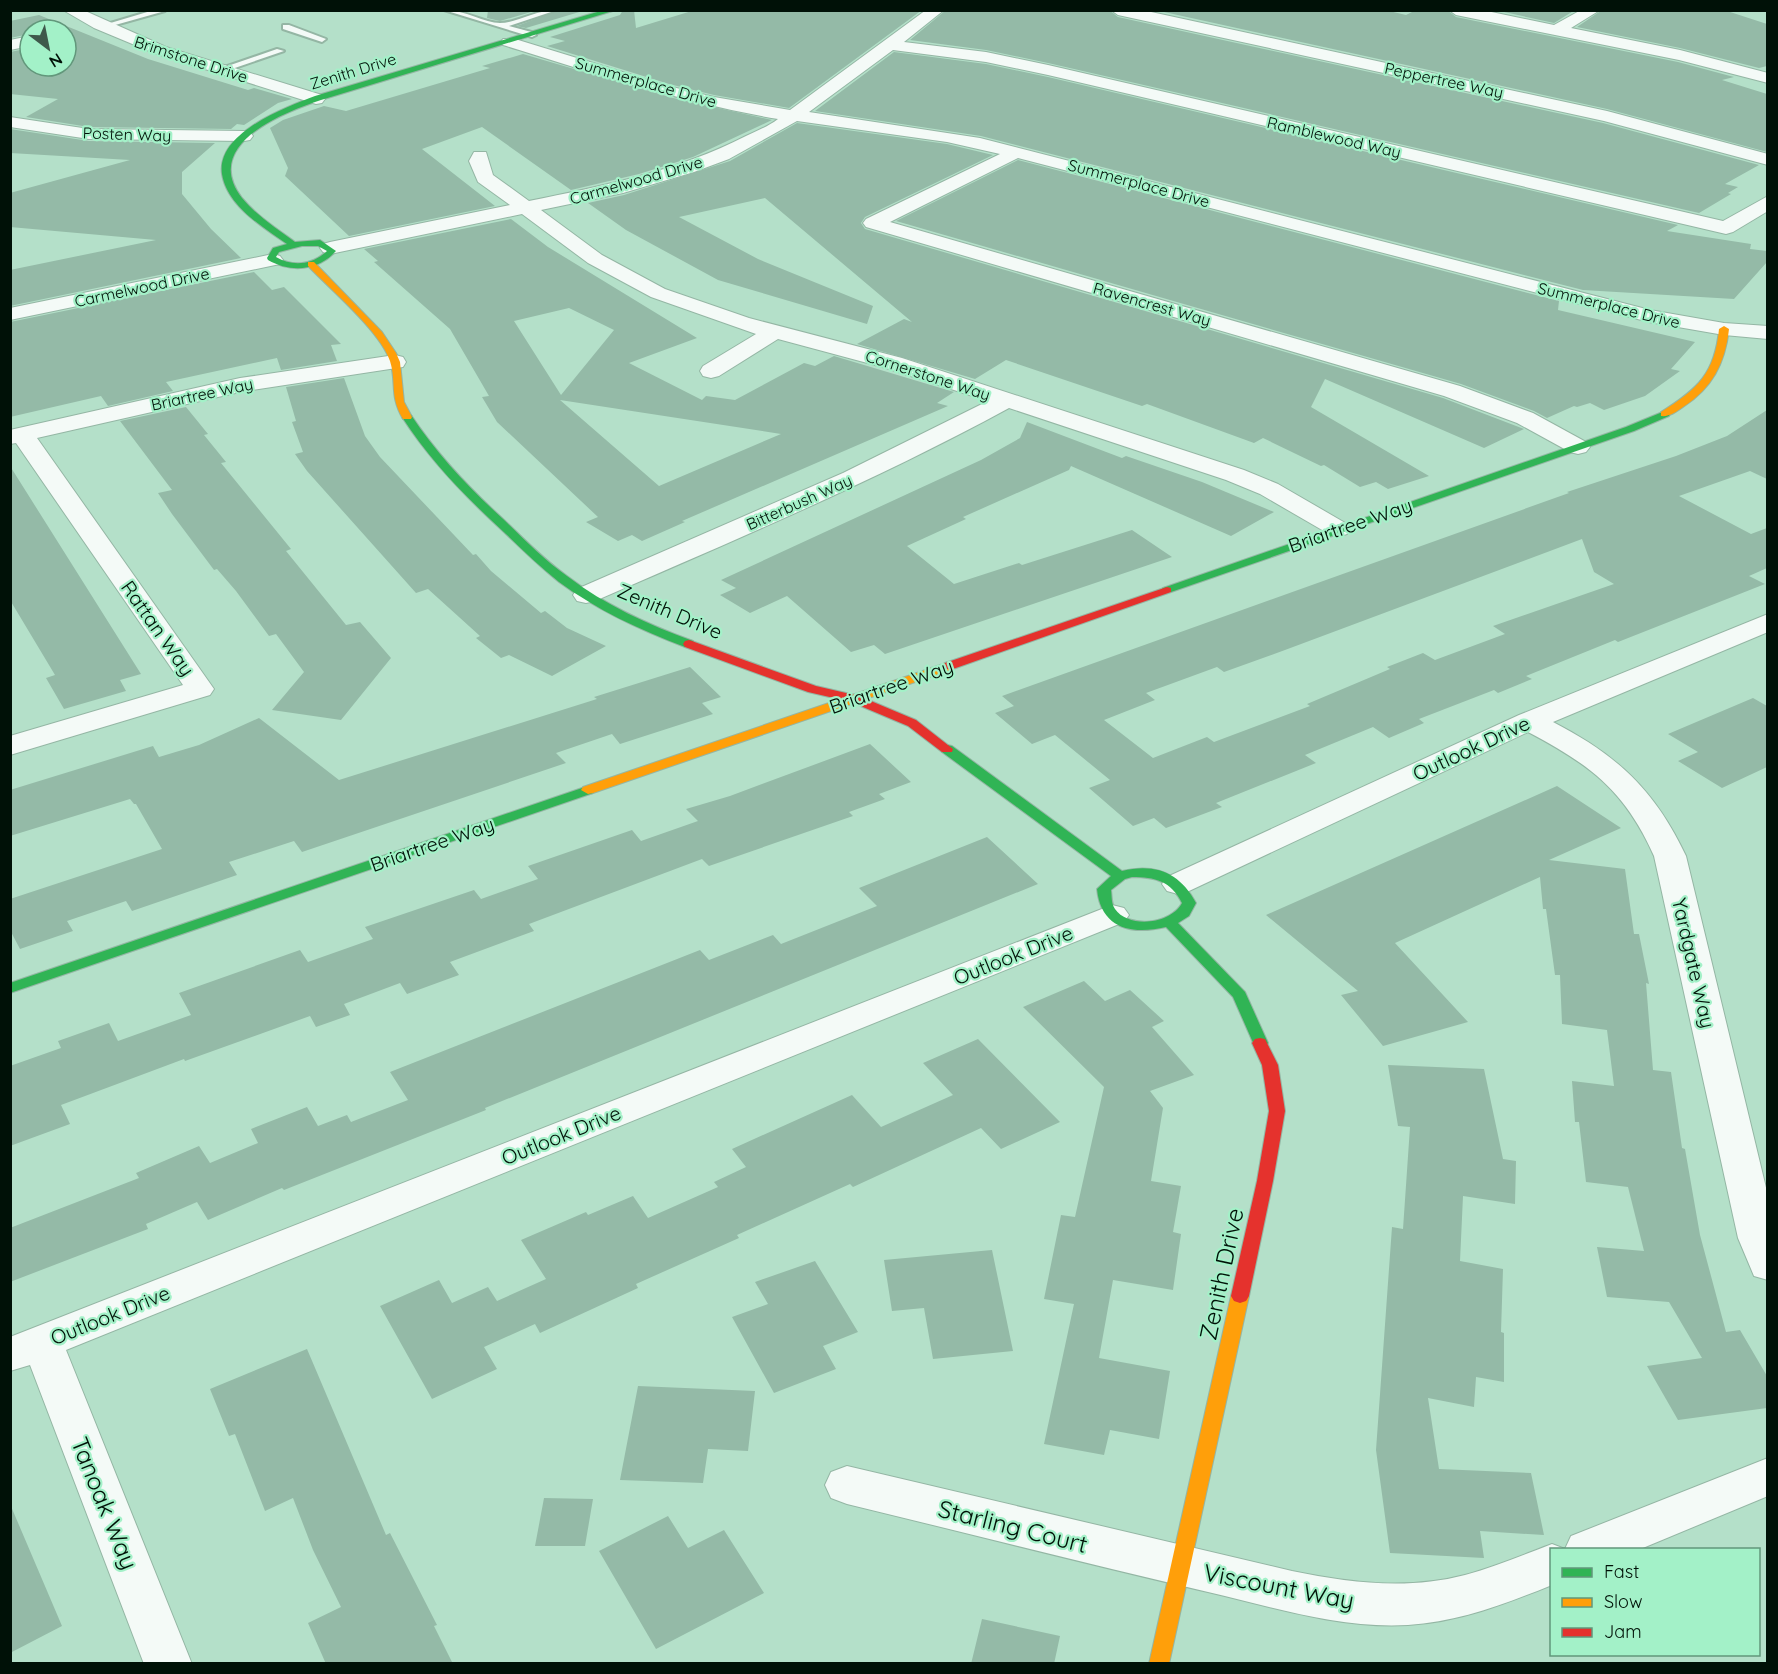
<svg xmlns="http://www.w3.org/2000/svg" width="1778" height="1674" font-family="Quicksand,sans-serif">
<rect width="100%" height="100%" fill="#b4e0c9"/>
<path fill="#94baa7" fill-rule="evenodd" d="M488,10H538L500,21L487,18Z
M559,10H586L526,28L517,26Z
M623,10H634L636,28L695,10H922L789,108L714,95L669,84L547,46L565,41L550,37L620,15Z
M946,10H1109L1118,17L1603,123L1759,165L1725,184L1738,187L1728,193L1731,194L1699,213L1048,63L986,50L910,40Z
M1155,10H1385L1406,15L1416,10H1447L1456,17L1678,62L1734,77L1722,80L1767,94V152L1607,109Z
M1495,10H1575L1554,23Z
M1602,10H1724L1767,24V66L1759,68L1680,48L1577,27Z
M39,15L148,59L248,90L254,88L292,99L278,103L244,125L237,124L231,129L89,127L26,117L58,99L10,94V52L30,48V66H66V30H30V34L10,38V21Z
M894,52L986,64L1048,77L1678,225L1667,231L1751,244L1750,249L1767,251V262L1734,299L1583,290L981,136L815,111Z
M523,54L673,98L772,120L693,157L639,174L571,190L482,127L422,149L495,206L349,236L285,176L288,168L270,128L283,120L324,106L346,111L490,68L482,66Z
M797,123L947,144L993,155L865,217L861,223L865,229L1443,398L1524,429L1484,448L1325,379L1311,407L1429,476L1388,489L1376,482L1360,487L1324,465L1321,466L1263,438L1254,443L1147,404L1142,406L1006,360L975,379L857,344L904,319L912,322L765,198L679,217L758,259L873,306L867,324L718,280L626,230L588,203L624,195L730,161Z
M10,129L89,141L215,143L182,172V194L211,229L241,258L10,306V270L156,240L10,227V193L130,160L10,153Z
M1018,160L1559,301L1558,310L1695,342L1671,369L1680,371L1645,396L1604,410L1590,403L1577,407L1574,406L1547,418L1534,411L1461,384L896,221Z
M511,219L548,247L697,338L629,363L702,400L706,396L735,400L804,363L815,366L834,356L954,392L937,403L948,406L682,521L685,522L642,541L632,535L618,541L586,522L598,517L497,422L482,397L489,396L450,329L374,262L378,261L364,249ZM569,308L614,330L561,395L514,321ZM560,400L684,419L781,434L659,486Z
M254,272L272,290L284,287L341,344L331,345L337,361L281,370L277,358L166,382L173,391L108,406L101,396L10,417V322Z
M344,378L365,436L380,457L473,555L476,554L491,571L541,613L545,611L567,628L606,646L552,676L509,655L501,658L476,638L480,636L428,589L416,593L307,471L295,454L303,452L292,422L296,421L286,387Z
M186,407L208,434L204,435L226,462L221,463L291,549L286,551L346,625L360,622L391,658L341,720L272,710L304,672L276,634L269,636L236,591L217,569L214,570L172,514L158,493L172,490L120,421Z
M1767,410V479L1750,471L1679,496L1751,534L1767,528V568L1749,576L1765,584L1618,642L1615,640L1526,676L1532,679L1498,693L1494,690L1419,719L1424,723L1389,738L1373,727L1305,755L1316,763L1216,803L1222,807L1166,828L1154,818L1133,826L1089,788L1110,780L1055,735L1032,744L995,713L1014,706L1002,696L1569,493L1567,492L1676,456L1727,436ZM1582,539L1594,572L1614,584L1493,626L1505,634L1435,660L1423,653L1387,667L1390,669L1307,704L1310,706L1214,742L1207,737L1153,758L1104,720L1155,700L1146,693L1217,667L1224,672L1285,650Z
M1027,422L1122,458L1126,456L1202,482L1274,512L1231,536L1071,466L1069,470L963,517L966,519L907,546L954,584L1019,563L1022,565L1132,530L1172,557L885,654L874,645L851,652L787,596L750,613L720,595L736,588L721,580L981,460L1020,438Z
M10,466L141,674L120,680L126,691L64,709L46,678L55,675L10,600Z
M690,667L721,697L702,703L713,714L620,744L612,734L556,753L566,763L302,852L294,841L229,862L237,875L132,911L126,901L67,921L73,931L20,949L10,930V899L162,849L136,804H134L130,799L10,836V790L153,746L159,757L199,745L259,718L339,780L597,699L594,697Z
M1753,698L1767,706V767L1722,788L1678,761L1698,752L1668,734Z
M870,744L911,782L879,794L885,799L849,812L853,816L709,866L702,859L529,924L534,931L450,962L459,975L407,994L400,983L344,1004L350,1015L316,1027L310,1016L185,1061L184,1059L61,1105L70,1124L10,1146V1066L61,1048L58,1041L109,1023L118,1041L191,1015L179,993L300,950L308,962L373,939L365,927L474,890L481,899L538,879L528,866L632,830L641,841L698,821L686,809L730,796Z
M1557,786L1621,828L1549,860L1625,869L1634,934H1639L1649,984L1646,983L1653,1070L1671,1072L1682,1148L1685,1149L1700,1235L1726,1332L1740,1330L1767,1376V1408L1678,1420L1647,1366L1702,1358L1669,1302L1607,1297L1597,1247L1644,1251L1628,1187L1586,1182L1579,1122H1575L1572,1081L1614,1086L1607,1030L1562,1024L1560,975H1555L1546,909H1543L1540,877L1395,943L1468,1022L1383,1046L1341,995L1358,991L1266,915Z
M987,837L1038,884L485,1108L486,1110L284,1190L282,1188L208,1220L197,1202L146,1224L148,1229L10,1282V1228L139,1178L136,1173L199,1146L210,1163L258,1143L251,1129L307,1107L318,1126L347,1115L351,1122L408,1100L390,1072L700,950L709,960L773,935L781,944L877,906L859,888Z
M1084,981L1105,1001L1130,990L1164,1021L1152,1027L1194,1075L1150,1091L1163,1108L1151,1181L1181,1186L1173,1232L1181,1234L1173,1290L1113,1280L1099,1358L1170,1371L1159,1439L1110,1430L1104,1455L1044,1444L1074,1304L1044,1299L1061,1215L1075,1217L1104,1087L1023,1007Z
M978,1039L1060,1122L1001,1149L981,1128L853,1187L850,1184L737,1235L739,1238L636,1284L638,1288L540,1333L535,1324L484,1347L497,1369L432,1399L380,1306L439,1280L452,1303L488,1287L497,1301L546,1279L521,1240L586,1212L588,1215L633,1196L648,1218L718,1187L714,1182L746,1167L732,1149L852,1095L881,1127L953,1095L923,1063Z
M1388,1065L1484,1069L1503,1159L1516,1161L1515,1204L1463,1196L1460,1261L1503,1269L1501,1332L1504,1333V1382L1476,1377L1474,1407L1428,1398L1439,1469L1531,1473L1544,1535L1480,1531L1484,1558L1390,1553L1376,1450L1392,1227L1403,1229L1410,1127L1398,1126Z
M992,1250L1013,1351L933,1359L924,1308L892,1311L884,1260Z
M815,1261L858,1332L823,1346L836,1369L774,1393L732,1317L768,1304L755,1282Z
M307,1349L386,1535L390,1533L437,1625L434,1626L453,1664H326L308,1623L341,1607L313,1550L293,1498L265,1511L235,1434L229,1436L210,1389Z
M638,1386L755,1391L748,1451L708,1449L703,1483L620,1480Z
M544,1498L593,1499L585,1546H535Z
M10,1504L62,1626L10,1653Z
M668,1516L688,1548L724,1530L764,1593L656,1649L599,1551Z
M982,1619L1060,1636L1054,1664H971Z"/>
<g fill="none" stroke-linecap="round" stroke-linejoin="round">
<g stroke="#94b6a4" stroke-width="4">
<path id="lane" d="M154,10L165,11L101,29L97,27Z
M444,10C465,10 485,23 500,23C517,23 535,10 557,10L509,26L535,33L536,35L532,37Z
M283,25H289L326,39L322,42L283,29Z
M277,49L284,51L223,72L216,70Z"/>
</g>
<g stroke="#94b6a4" stroke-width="2">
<path id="street" d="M63,10H83L166,47L322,95L325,99L322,103L316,104L154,53L94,28Z
M926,10H944L904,42L986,52L1048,65L1723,221L1768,196V211L1733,232L1726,234L1048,75L986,62L893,50L809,112L980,138L1650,310L1724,323L1768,326V339L1724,335L1649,322L1018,158L890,222L1460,386L1533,413L1586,442L1590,447L1586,452L1578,454L1570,452L1517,423L1444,396L866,227L863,223L866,219L1000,154L947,142L797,121L729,159L694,172L623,193L541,210L602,255L665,289L749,318L902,358L1244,470L1278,484L1347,524L1351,529L1347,534L1338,537L1329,534L1260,494L1226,480L1009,408C875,481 735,540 595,601L586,603L577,601L573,595L577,589L843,473L988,401L886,368L778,339L719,376L711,378L703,376L700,371L703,366L756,334L651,297L588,263L522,214L330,254L323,252L320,248L323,244L330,242L510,205L478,182L469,161L474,152H486L493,175L529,201C603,186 678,171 746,136C757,131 769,126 778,119C684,103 595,74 503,45L501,42L503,39H515L668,86L714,97L790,110Z
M1111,10H1142L1607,111L1768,154V165L1604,121L1118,15Z
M1449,10H1482L1554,25L1581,10H1600L1571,28L1680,50L1768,73V83L1679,60L1456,15Z
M30,36V46L10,50V40Z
M10,117L89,129L244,131L250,132L253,136L250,140L244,141L89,139L10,127Z
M273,254L280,256L283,260L280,264L10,320V308Z
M395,355L403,357L406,362L403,367L240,392L37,438L214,689L210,695L10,755V736L183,685L16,443L10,444V430L240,378Z
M1768,614V632L1553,722C1617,755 1655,790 1686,856L1768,1196V1280L1754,1276L1738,1238L1654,856C1625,791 1591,765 1528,732L1189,891L1178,894L1167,891L1162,884L1167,877L1519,715Z
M1112,905L1124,908L1129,915L1124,922L66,1350L192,1664H144L30,1365L10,1371V1337Z
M1768,1458V1496L1638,1550H1552V1585C1505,1604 1459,1622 1408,1625C1340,1629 1273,1607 1208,1592C1087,1564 967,1533 847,1504L831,1498L825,1485L831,1472L847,1466L1292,1571C1350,1583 1408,1590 1465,1575C1495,1567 1523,1555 1552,1544L1565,1549L1571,1536Z"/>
</g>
<g stroke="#94b6a4" stroke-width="2">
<path id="fast" d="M604,10H616L321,100C282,113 201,145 242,198C257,216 277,229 295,242L320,240L336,251C318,271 291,273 268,260L267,258L273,248L287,244C264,228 227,206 222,174C216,133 286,107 315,96ZM302,246H318L327,251C312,265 293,267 276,257L279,252Z
M1665,411L1670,414L1669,416L1634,431L1171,592H1163L1161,590L1163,588L1626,427Z
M407,414L411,415C437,454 467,486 502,518C523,538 543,559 567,576C605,605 649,625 693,641L695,644L693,647H685C640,630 597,610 559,582C535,563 514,541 491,520C458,489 427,456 402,417Z
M947,745L952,746L1122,871C1156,863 1180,873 1196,903L1189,916L1178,923L1245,992L1268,1043L1265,1047H1255L1233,997L1166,927C1132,935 1101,929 1097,889L1111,876L942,752L941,749ZM1132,877C1155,877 1171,881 1182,903C1171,924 1129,929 1115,909C1111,903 1112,897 1111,890L1125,879Z
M588,786L595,790L593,793L10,993V983Z"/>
</g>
<g stroke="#94b6a4" stroke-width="2">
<path id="slow" d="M308,262H314L382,332L396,353L400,362L404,402L412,417L411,419H403C389,395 397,384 390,361C381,332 330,289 308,266Z
M1724,326L1729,329C1725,364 1712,388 1683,407C1676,412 1669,417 1661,416V412C1698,389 1715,373 1719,329Z
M949,662L953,663L955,666L953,669L593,793L588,794L581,790L583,787Z
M1240,1289L1246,1291L1249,1296L1169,1664H1149L1231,1296L1234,1291Z"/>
</g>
<g stroke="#94b6a4" stroke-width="2">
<path id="jam" d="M1167,587L1171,588V592L953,669H945L943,666L945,663Z
M689,640L816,686L859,696L916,720L953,749L952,752H942L908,726L851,702L808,692L685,647L683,644L685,641Z
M1260,1038L1265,1039L1278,1065L1285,1111L1273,1181L1249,1296L1246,1301L1240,1303L1234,1301L1231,1296L1257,1181L1269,1111L1262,1065L1252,1043L1255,1039Z"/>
</g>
<use href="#lane" fill="#f4faf7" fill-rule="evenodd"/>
<use href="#street" fill="#f4faf7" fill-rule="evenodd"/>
<use href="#fast" fill="#30b455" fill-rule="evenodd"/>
<use href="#slow" fill="#ff9f0a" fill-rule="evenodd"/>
<use href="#jam" fill="#e5322d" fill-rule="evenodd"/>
</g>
<g text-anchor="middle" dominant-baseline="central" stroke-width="4.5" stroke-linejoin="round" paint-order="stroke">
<g font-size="16" fill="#001107" stroke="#a3f1c8">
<text transform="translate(191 59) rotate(18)">Brimstone Drive</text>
<text transform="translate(353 71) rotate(-17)">Zenith Drive</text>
<text transform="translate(1444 80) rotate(12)">Peppertree Way</text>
<text transform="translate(646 82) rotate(16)">Summerplace Drive</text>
<text transform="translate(127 134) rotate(2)">Posten Way</text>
<text transform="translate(1334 137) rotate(13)">Ramblewood Way</text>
<text transform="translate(636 180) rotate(-16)">Carmelwood Drive</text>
<text transform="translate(1139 183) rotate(15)">Summerplace Drive</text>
<text transform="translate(142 287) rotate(-12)">Carmelwood Drive</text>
<text transform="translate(1152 304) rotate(16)">Ravencrest Way</text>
<text transform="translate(1609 305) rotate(14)">Summerplace Drive</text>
<text transform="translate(928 375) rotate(18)">Cornerstone Way</text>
<text transform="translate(202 394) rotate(-12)">Briartree Way</text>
<text transform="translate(799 502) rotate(-24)">Bitterbush Way</text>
</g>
<g font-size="20" fill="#001107" stroke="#a3f1c8">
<text transform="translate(1350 525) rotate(-19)">Briartree Way</text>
<text transform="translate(670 611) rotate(23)">Zenith Drive</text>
<text transform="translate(158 628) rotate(55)">Rattan Way</text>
<text transform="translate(891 686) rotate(-19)">Briartree Way</text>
<text transform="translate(1471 748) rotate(-25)">Outlook Drive</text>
<text transform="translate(432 844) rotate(-19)">Briartree Way</text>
<text transform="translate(1013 955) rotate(-22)">Outlook Drive</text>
<text transform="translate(1694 963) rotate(77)">Yardgate Way</text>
<text transform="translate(561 1135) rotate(-22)">Outlook Drive</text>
<text transform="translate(110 1315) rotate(-22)">Outlook Drive</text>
</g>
<g font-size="24" fill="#001107" stroke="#a3f1c8">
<text transform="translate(1221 1274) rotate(-78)">Zenith Drive</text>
<text transform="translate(105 1503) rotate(68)">Tanoak Way</text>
<text transform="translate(1013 1526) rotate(14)">Starling Court</text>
<text transform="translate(1279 1586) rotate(11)">Viscount Way</text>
</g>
</g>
<rect width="1778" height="1674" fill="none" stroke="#001107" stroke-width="24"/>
<rect x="1550" y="1548" width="210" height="108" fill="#a3f1c8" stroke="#62977b" stroke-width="1.5"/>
<rect x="1562" y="1568" width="30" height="9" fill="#30b455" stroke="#62977b" stroke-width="1.5"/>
<text x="1604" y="1578" font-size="18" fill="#001107">Fast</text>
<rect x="1562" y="1598" width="30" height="9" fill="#ff9f0a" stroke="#62977b" stroke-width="1.5"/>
<text x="1604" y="1608" font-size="18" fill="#001107">Slow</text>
<rect x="1562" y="1628" width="30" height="9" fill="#e5322d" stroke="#62977b" stroke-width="1.5"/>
<text x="1604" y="1638" font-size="18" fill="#001107">Jam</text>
<g transform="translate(48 48) rotate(148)"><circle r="28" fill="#a3f1c8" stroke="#62977b" stroke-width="1.5"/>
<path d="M0-4.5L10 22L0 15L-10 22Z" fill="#3f594b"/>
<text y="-9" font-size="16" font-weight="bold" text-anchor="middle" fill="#001107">N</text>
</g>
</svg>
